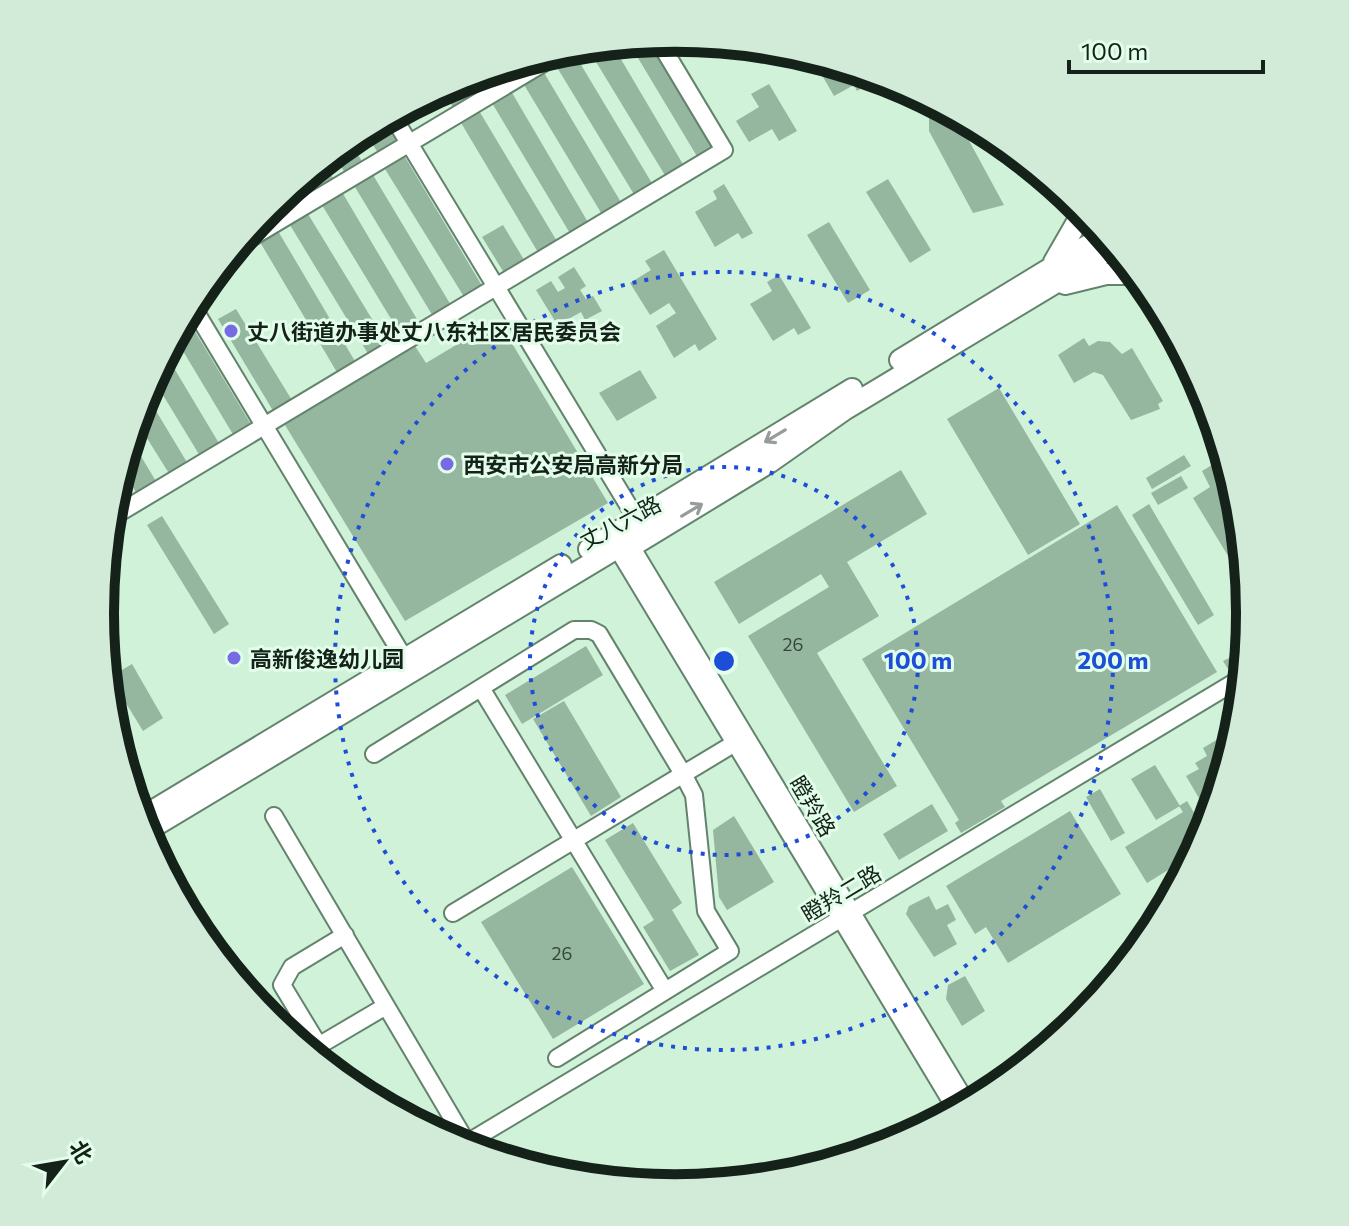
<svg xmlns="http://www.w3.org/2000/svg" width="1349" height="1226" font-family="Commissioner,'Noto Sans SC',sans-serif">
<rect width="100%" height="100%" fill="#cff2d9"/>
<path fill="#95b69f" d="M653,40L717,146L698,158L629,43Z
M612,44L684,166L666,177L587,47Z
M574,53L653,185L635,196L555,64Z
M811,56L864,72L870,83L857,91L854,85L834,96Z
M495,69L501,79L484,90L475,75Z
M543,71L622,204L603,216L523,83Z
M459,80L470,97L453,107L441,89Z
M769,84L797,131L779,141L772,129L749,142L736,121L759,107L751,94Z
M511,91L589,224L571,235L492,103Z
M939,105L954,113L1004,205L973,213L929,131V111Z
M478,109L558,243L539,254L460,121Z
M383,120L397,142L378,153L364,130Z
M349,140L363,163L345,173L333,153Z
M405,157L484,289L466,300L385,169Z
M323,161L334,180L312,193L303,178Z
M373,175L452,307L434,318L355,187Z
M888,179L931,250L910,263L866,192Z
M724,184L753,233L742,239L738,233L715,247L695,212L717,199L713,191Z
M293,186L302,199L281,212L275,201Z
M342,192L421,326L402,337L322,205Z
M308,214L389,347L370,357L290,225Z
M829,222L870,290L848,303L807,235Z
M503,225L526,263L506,276L482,237Z
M278,231L356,363L338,374L260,242Z
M664,250L717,339L699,351L695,344L674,358L656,326L676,313L669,303L650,315L630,283L651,270L645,261Z
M574,267L586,286L580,290L586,299L593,296L602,311L585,320L581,312L565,321L570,329L563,334L536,290L551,281L558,292L565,288L558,277Z
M779,275L811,328L798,335L794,328L773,341L750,304L772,291L767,282Z
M236,309L293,402L275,414L218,319Z
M185,315L252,426L234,436L174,336Z
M498,320L608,503L405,621L285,425L415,346L426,363Z
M1084,338L1089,346L1098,341L1110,342L1122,354L1132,348L1163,401L1158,404L1160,409L1131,420L1103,375L1094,372L1074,383L1058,355Z
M165,353L220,445L200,456L152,377Z
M640,370L657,398L617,421L599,393Z
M999,388L1080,524L1028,555L947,419Z
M144,391L188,464L170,475L135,419Z
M130,438L157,483L137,494L121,467Z
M1184,455L1191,466L1152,489L1146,478Z
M1225,457L1239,501L1246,576L1242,579L1193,498L1210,487L1202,471Z
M901,470L927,514L847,562L879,616L817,653L897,786L854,812L748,636L829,587L821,574L739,624L714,582Z
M1181,476L1188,488L1158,505L1151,493Z
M115,486L125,502L110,511L111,500Z
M1149,504L1214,615L1198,625L1132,515Z
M1117,505L1217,672L1001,801L1005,807L961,833L955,823L959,820L862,659Z
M162,516L229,624L214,634L147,525Z
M101,595L116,619L101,628L100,613Z
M586,646L603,675L522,724L505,695Z
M1239,653L1243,660L1228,669L1223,661Z
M132,664L163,718L143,731L110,677Z
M564,701L621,797L591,816L533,719Z
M1238,727L1225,769L1217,774L1221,781L1210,817L1186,776L1199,769L1195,763L1207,756L1203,748Z
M1155,765L1180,806L1156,820L1131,779Z
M1100,789L1125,833L1111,841L1086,797Z
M1187,801L1206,833L1194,854L1147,883L1125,847L1183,812L1179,806Z
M932,804L948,831L899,860L883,834Z
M1070,811L1121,894L1008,963L986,927L975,934L946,886Z
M734,816L774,882L727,910L719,897L713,830Z
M633,823L682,903L672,910L699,955L670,971L643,927L654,920L605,840Z
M572,867L644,984L553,1039L481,922Z
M929,896L936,910L948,904L956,920L947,925L957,944L934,957L906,914L909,906Z
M965,976L985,1011L962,1026L946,999L948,985Z"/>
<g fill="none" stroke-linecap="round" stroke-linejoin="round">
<g stroke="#63836c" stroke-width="20">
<path id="minor" d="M392,115L642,528
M234,248L567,49
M191,304L404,658
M109,519L724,150L658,40
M626,538L968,1105
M613,541L957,1111
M481,688L665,991
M374,754L574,630H591L599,634L683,774L694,795L706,911L730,951L557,1058
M274,816L467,1143
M453,913L735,743
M319,1046L282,985L292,967L345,935
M308,1052L386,1006
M462,1146L1243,677"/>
</g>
<g stroke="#63836c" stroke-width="24">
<path id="major" d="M1054,262L1084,210
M1065,284L1106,274H1136
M900,360L1105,235
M589,549L852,389
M139,819L561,565
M143,833L617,548L632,546L770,462L844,410L1115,247"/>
</g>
<use href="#minor" stroke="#fff" stroke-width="16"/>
<use href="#major" stroke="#fff" stroke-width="20"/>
</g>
<defs><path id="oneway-shaft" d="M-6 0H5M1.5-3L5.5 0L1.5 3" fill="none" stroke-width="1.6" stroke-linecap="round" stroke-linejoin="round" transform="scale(2)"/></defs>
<g stroke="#969c98">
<use href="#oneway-shaft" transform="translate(775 436) rotate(149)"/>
<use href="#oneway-shaft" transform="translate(692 510) rotate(-31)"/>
</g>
<g fill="none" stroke="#1d4ed8" stroke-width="4" stroke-dasharray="4 8">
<circle cx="724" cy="661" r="194"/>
<circle cx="724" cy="661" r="389"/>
</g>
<g fill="#766ae5" stroke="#e2fde9" stroke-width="3">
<circle cx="231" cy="331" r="8"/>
<circle cx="447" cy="464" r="8"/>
<circle cx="234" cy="658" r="8"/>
</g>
<g text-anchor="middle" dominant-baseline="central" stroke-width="6" stroke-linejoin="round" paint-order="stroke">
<g font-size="18" fill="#35473a">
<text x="793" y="644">26</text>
<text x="562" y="953">26</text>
</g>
<g font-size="22" font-weight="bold" fill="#152219" stroke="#e2fde9" text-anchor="start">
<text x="247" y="331">丈八街道办事处丈八东社区居民委员会</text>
<text x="463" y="464">西安市公安局高新分局</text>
<text x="250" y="658">高新俊逸幼儿园</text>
</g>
<g font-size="22" fill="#152219" stroke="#e2fde9">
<text transform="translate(620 522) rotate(-28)">丈八六路</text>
<text transform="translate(813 806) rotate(59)">瞪羚路</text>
<text transform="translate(841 893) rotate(-31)">瞪羚二路</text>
</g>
</g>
<path d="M0 0H1349V1226H0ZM114 613a561 561 0 1 1 1122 0a561 561 0 1 1-1122 0Z" fill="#d2ebd8" fill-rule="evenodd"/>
<path fill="none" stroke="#152219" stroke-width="10" d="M114 613a561 561 0 1 1 1122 0a561 561 0 1 1-1122 0Z"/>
<circle cx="724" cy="661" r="12" fill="#1d4ed8" stroke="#e2fde9" stroke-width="4"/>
<g font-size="24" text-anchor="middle" font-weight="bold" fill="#1d4ed8" stroke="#e2fde9" stroke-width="6" stroke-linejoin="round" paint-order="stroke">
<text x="918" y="669">100 m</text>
<text x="1113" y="669">200 m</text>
</g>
<g transform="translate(64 1162) rotate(59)" stroke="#e2fde9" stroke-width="6" paint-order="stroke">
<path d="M0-6L14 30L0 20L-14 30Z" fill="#152219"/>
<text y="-12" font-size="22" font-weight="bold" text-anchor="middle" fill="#152219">北</text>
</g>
<path d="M1069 60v12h194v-12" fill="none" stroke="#152219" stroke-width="4"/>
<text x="1081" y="60" font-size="24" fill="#152219" stroke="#e2fde9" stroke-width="6" paint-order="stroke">100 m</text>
</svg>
